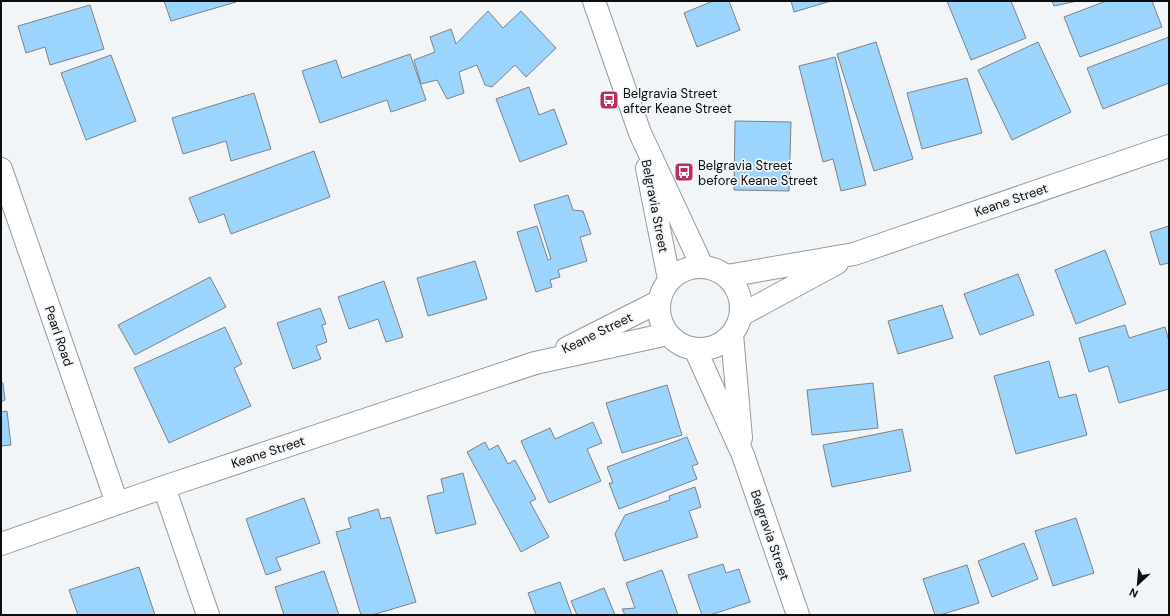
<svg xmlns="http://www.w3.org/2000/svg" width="1170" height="616" font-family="'DM Sans',sans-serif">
<rect width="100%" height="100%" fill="#f1f5f8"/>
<path fill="#9bd5fd" stroke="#7e8285" d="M164,1H235L236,2L171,21Z
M713,1H729L740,30L697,47L684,13Z
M791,1H831L794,12Z
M947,1H1011L1026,38L971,60Z
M1052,1H1077L1054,6Z
M1106,1H1152L1162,27L1080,57L1064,17Z
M90,5L104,49L50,65L45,47L26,53L18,26Z
M488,11L503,28L521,11L556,48L526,77L515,65L492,87L485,85L477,65L459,72L464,93L447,99L437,80L421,84L414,60L435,52L430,37L451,29L456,44Z
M1169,37V83L1103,109L1087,68Z
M876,42L913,159L874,171L837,54Z
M1038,42L1071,112L1012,140L978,70Z
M410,54L426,100L391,112L387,100L320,123L302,71L336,60L342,78Z
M111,55L136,121L86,140L61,73Z
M835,57L866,185L841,191L833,159L823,162L799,66Z
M967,78L982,133L922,149L907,93Z
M529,87L539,115L554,109L567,144L520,162L496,99Z
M254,93L271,149L231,161L226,141L183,154L172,118Z
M735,121L791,122L789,191L734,190Z
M314,151L330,197L231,234L224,214L199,223L189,198Z
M568,195L573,210L583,211L591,234L580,237L587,261L558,270L560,277L550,280L552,287L536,292L517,232L537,226L548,260L551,259L534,205Z
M1169,226V263L1160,265L1150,232Z
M1105,250L1126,304L1076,324L1055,270Z
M475,261L487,299L428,316L417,278Z
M1018,274L1034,315L980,335L964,294Z
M210,277L226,307L135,355L118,325Z
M384,281L403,337L386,342L378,319L349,329L338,297Z
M942,305L953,338L898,354L888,321Z
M320,308L326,324L322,325L327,342L316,346L321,359L293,369L277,323Z
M1125,325L1129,338L1165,327L1169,341V389L1119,403L1108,366L1089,372L1079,338Z
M225,327L242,364L234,368L251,406L169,443L134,368Z
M1049,361L1059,398L1076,394L1087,435L1016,454L994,376Z
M1,382L3,383L5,400L1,402Z
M873,383L878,428L812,435L807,390Z
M667,385L682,435L622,453L606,403Z
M7,411L11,445L1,446V412Z
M593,422L602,443L587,449L601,481L549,503L521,441L550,428L555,439Z
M902,429L911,471L832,487L823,445Z
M687,437L698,464L692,466L697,479L619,509L609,483H613L607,467Z
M485,442L489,450L498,445L508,464L515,460L536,499L530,502L549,537L521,552L467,452Z
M463,473L476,524L436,534L427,496L444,492L441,479Z
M695,487L701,507L689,511L698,537L624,561L615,534L625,515L670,500L669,496Z
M304,498L320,543L276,558L281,570L266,575L246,519Z
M378,509L381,519L390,517L416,602L372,615H361L336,532L351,528L348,518Z
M1076,518L1094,573L1053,586L1035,531Z
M1024,543L1038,579L992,597L978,561Z
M723,564L726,573L739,569L750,602L710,615H702L688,575Z
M967,565L979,603L940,615H935L923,579Z
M139,567L155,615H78L69,590Z
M662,570L678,615H625L622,609L635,608L626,583Z
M324,571L339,615H284L275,587Z
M560,582L572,615H536L528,593Z
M604,588L615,615H577L571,601Z"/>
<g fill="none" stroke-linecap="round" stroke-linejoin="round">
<g stroke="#969a9d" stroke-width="24">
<path id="street" d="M1,169L117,503
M727,276L854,254L1169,146
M741,315L837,263
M567,348L658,302
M164,487L208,615
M1,544L164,487L535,363L668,334"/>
</g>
<g stroke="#969a9d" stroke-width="24">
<path id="secondary" d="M594,1L640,133L702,266
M647,168L669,279
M659 308a41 41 0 1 1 82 0a41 41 0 1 1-82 0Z
M732,334L741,438
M695,349L743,455L798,615"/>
</g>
<use href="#street" stroke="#fff" stroke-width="22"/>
<use href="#secondary" stroke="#fff" stroke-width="22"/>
</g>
<defs>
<g id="bus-square" transform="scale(1)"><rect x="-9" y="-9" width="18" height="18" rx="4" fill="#bd2f61" stroke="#f1f5f8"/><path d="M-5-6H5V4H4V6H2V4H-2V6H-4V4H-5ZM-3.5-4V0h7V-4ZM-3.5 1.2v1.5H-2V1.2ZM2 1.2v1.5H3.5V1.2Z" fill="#fff"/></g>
</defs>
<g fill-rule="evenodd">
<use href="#bus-square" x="609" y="100"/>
<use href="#bus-square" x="684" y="172"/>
</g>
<g text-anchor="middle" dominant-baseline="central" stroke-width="3.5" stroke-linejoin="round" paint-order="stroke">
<g font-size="13" fill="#0c0d0e" stroke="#f1f5f8" text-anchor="start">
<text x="623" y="93">Belgravia Street<tspan x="623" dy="15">after Keane Street</tspan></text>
<text x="698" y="165">Belgravia Street<tspan x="698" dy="15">before Keane Street</tspan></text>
</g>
<g font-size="13" fill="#0c0d0e" stroke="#f1f5f8">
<text transform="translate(1011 200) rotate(-19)">Keane Street</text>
<text transform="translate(655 206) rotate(79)">Belgravia Street</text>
<text transform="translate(597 333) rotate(-26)">Keane Street</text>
<text transform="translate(59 336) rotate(71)">Pearl Road</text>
<text transform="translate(268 452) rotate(-18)">Keane Street</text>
<text transform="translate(770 535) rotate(71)">Belgravia Street</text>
</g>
</g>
<rect width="1170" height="616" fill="none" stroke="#0c0d0e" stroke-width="4"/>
<g transform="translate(1138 584) rotate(206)" stroke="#f1f5f8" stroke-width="3" paint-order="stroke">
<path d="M0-3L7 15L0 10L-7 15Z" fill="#0c0d0e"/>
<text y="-6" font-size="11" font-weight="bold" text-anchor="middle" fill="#0c0d0e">N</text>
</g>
</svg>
